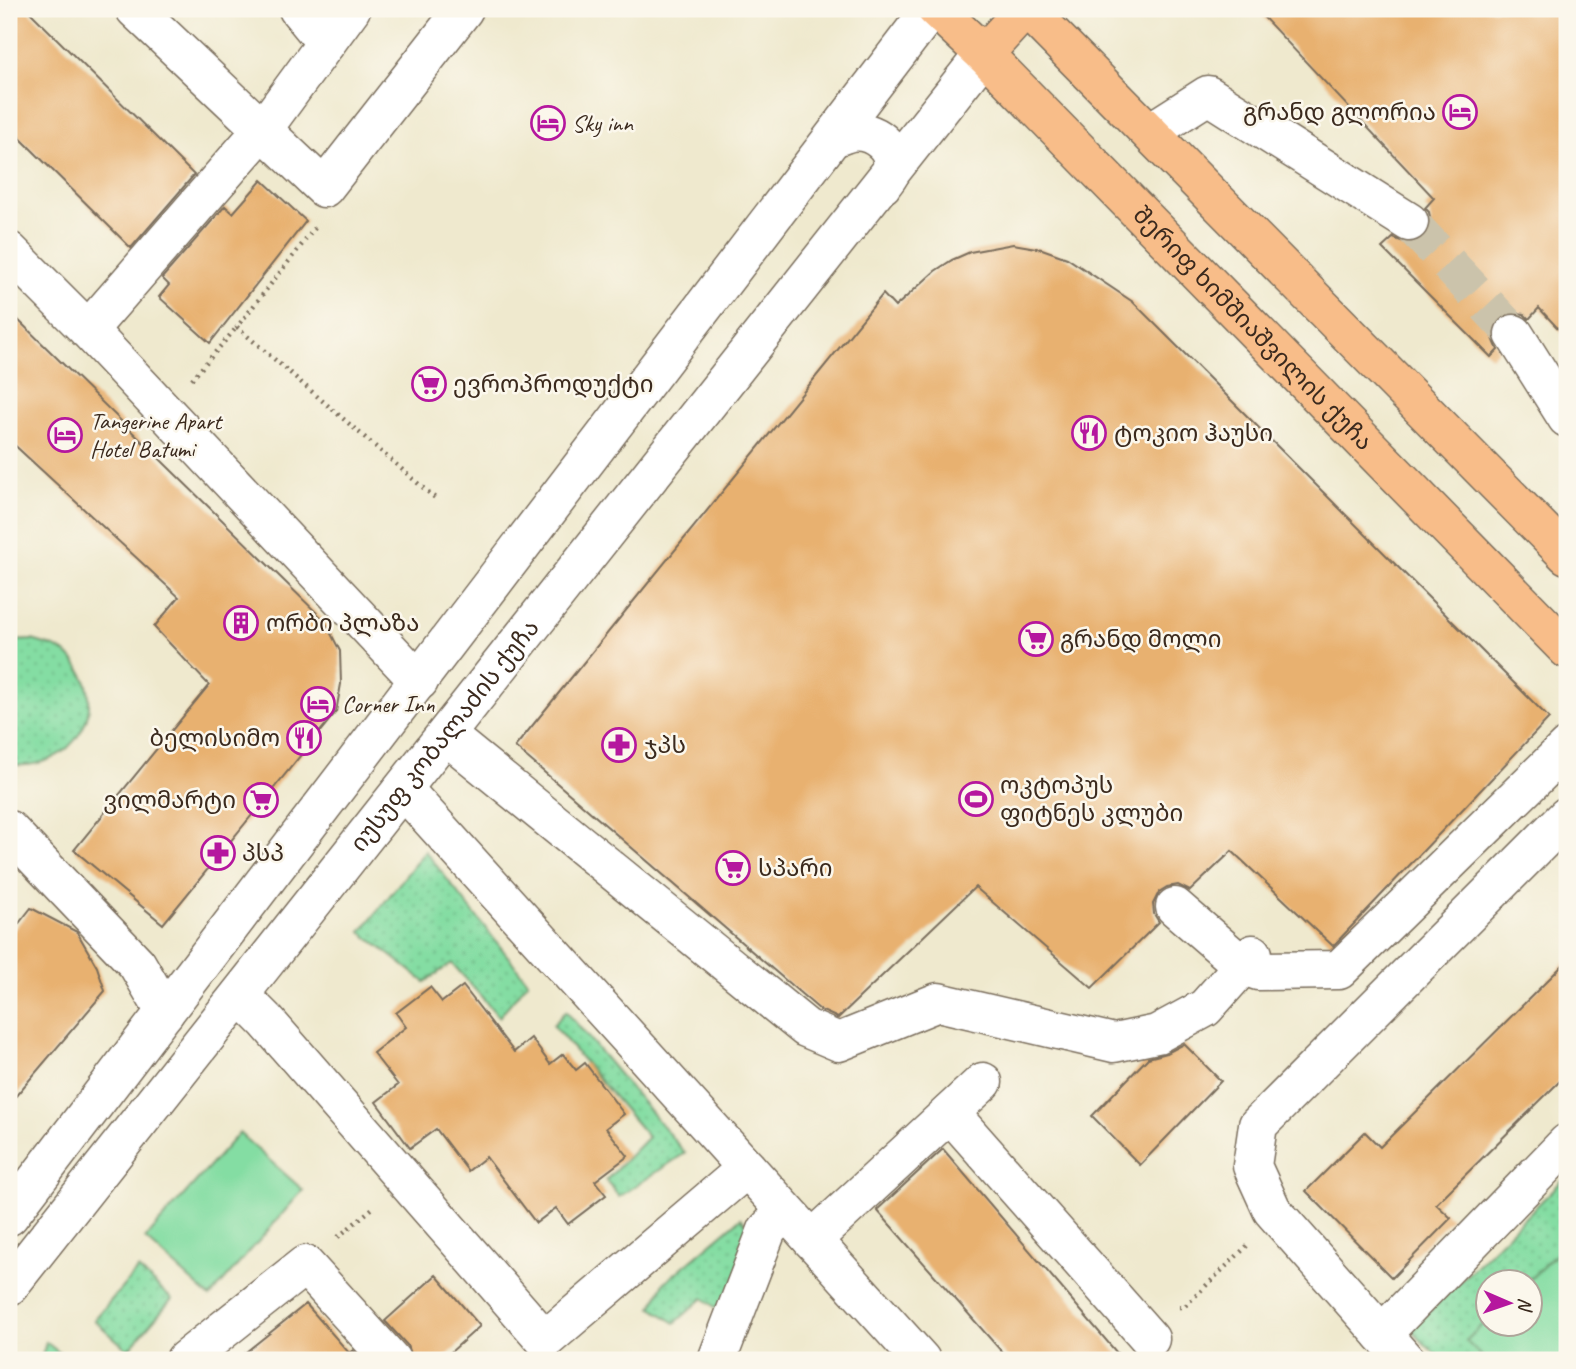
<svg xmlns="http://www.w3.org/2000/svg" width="1576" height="1369" font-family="Caveat,'Noto Sans Georgian',sans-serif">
<defs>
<pattern id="green-dots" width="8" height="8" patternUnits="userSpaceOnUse" patternTransform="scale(1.75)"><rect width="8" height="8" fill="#84dda3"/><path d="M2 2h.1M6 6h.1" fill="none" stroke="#73be8c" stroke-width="1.8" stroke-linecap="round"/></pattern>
</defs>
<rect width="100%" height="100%" fill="#fbf7ec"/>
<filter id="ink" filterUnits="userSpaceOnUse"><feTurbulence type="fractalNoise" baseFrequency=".0143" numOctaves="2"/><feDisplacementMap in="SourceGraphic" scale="14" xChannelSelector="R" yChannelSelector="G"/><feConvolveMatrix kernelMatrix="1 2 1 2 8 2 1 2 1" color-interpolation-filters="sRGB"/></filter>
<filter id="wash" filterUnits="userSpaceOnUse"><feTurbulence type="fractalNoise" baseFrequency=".00686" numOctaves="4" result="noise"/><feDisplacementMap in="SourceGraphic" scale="28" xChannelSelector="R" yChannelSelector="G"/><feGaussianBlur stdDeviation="1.57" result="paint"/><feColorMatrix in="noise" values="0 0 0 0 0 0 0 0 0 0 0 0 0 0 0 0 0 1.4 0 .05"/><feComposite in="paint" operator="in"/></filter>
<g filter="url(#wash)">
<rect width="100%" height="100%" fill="#efe9ce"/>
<path fill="url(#green-dots)" stroke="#608460" stroke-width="2" fill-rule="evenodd" d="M32,640C46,644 60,647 71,658C116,705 71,775 9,764V641Z
M425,851L528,982L499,1017L452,963L425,982L361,932Z
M566,1011L685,1153L619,1197L606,1180L648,1137L553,1025Z
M1567,1176V1360H1441L1411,1330ZM1488,1282H1530V1324H1488Z
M741,1218L755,1235L721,1312L703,1298L675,1323L652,1308L664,1283Z
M138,1269L172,1299L128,1350L94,1320Z
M46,1342L68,1360H41Z"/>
<path fill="#84dda3" stroke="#608460" stroke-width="2" d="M239,1133L303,1190L210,1297L145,1239Z
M1567,1243V1360H1485L1466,1341L1488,1319V1324H1530V1282L1528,1281Z"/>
<g id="blocks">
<path fill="#e8b170" d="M9,9H27L194,175L131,248L9,127Z
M1256,9H1567V338L1539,308L1529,319L1524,314L1512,312L1502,316L1494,324L1492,336L1498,350L1491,357L1382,248L1393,238L1409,244L1420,241L1427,234L1431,222L1429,212L1425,208L1434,198Z
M262,180L306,221L210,343L159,297L169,285L162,278L225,206L233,213Z
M1013,244L1042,249L1067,258L1133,302L1549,718L1333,946L1232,851L1190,891L1178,885L1167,887L1159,892L1153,904L1154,914L1159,922L1092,988L975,887L838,1018L820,1010L515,747L883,294L895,307L935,271L952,260L970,252Z
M9,311L324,620L340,651L341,684L336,712L163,924L74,850L209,685L154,627L179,597L9,440Z
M31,908L77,932L97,967L105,991L9,1104V936Z
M1567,961V1074L1436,1204L1451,1218L1392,1278L1306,1191L1365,1132L1380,1147Z
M463,986L514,1052L531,1038L550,1064L563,1054L576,1070L585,1063L624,1114L606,1128L628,1156L595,1181L606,1195L568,1224L556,1208L536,1223L486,1157L468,1171L436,1129L410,1148L376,1102L398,1085L373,1053L406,1027L396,1013L430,987L442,1002Z
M1184,1044L1221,1081L1140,1165L1092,1116L1148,1058L1167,1053Z
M943,1149L1123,1360H1009L877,1210Z
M436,1275L480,1326L442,1360H412L407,1345L385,1321Z
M306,1304L349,1353L353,1350L362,1360H236Z"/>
</g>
</g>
<g filter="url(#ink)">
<use href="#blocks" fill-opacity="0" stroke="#7a6d5c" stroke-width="2"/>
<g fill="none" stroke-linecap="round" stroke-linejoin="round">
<path stroke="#cbc3ab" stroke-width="38" stroke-dasharray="38 19" stroke-linecap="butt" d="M1409,222L1514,334"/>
<g stroke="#7a6d5c" stroke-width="41">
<g id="minor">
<path d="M135,9L324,188L464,9"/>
<path d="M298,9L326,43"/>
<path d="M1150,132L1208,95L1409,222"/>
<path d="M835,137C840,136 846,133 851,132C872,129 899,147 891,171C890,176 884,181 882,185"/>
<path d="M9,251L88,330L419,681"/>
<path d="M88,330L263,129L351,9"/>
<path d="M1514,334L1567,418"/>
<path d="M447,736L806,1028L839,1042L938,1002L1114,1043L1157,1034L1205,1008L1253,954"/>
<path d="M404,790L921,1360"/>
<path d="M9,830L137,964L165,1012"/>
<path d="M1175,907L1242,965L1258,971L1339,970L1567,747"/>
<path d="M240,995L266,1021L545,1340L747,1168"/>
<path d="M950,1113L1150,1339"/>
<path d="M9,1216L931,9"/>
<path d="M812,1240L983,1082"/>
<path id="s1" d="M9,1286L984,54"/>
<path d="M1382,1334L1567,1143"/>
<path d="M185,1360L305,1265L391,1360"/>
<path d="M717,1360L767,1230L785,1211"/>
<path d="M1405,1360L1272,1210L1252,1166L1258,1125L1567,816"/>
</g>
</g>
<g stroke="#7a6d5c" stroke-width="41">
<g id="major">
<path id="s2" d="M936,9L984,54L1567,649"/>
<path d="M1027,9L1567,555"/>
<path d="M984,54L1025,9"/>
</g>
</g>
<path stroke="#7a6d5c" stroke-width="4.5" stroke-dasharray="2 5" stroke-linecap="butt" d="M315,228L237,327L435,498
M192,379L237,327
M338,1237L374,1207
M1179,1307H1184L1247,1246"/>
<use href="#minor" stroke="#fff" stroke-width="38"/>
<use href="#major" stroke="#f8bd89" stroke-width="38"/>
</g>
</g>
<defs>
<g id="hotel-ring" transform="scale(1.75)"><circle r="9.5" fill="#fbf7ec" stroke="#b5179e" stroke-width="1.5"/><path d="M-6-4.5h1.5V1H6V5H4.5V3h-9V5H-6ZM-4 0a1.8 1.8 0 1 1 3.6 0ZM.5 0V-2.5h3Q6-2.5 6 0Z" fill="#b5179e"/></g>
<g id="supermarket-ring" transform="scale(1.75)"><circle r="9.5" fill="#fbf7ec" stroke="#b5179e" stroke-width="1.5"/><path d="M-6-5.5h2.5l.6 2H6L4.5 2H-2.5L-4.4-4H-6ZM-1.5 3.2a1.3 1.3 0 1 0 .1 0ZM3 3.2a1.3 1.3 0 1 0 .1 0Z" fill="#b5179e"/></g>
<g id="restaurant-ring" transform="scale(1.75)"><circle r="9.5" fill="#fbf7ec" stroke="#b5179e" stroke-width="1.5"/><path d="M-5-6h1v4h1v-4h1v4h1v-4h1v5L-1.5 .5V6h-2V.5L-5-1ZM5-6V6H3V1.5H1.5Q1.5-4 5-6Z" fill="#b5179e"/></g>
<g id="building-ring" transform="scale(1.75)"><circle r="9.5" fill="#fbf7ec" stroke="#b5179e" stroke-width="1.5"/><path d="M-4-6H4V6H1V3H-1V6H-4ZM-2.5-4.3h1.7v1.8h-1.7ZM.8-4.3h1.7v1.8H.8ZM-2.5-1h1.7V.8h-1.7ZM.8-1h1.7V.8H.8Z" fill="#b5179e"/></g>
<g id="pharmacy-ring" transform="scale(1.75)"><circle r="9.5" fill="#fbf7ec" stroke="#b5179e" stroke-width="1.5"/><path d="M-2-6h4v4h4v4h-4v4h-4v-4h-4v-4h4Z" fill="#b5179e"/></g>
<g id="stadium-ring" transform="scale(1.75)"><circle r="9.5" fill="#fbf7ec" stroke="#b5179e" stroke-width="1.5"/><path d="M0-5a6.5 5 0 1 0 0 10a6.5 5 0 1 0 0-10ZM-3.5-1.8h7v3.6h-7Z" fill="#b5179e"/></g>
</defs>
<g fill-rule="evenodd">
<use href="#hotel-ring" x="1460" y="112"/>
<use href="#hotel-ring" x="548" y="123"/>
<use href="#supermarket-ring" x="429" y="384"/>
<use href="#restaurant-ring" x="1089" y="433"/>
<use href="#hotel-ring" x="65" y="435"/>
<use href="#building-ring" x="241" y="623"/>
<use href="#supermarket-ring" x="1036" y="639"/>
<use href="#hotel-ring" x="318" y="704"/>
<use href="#restaurant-ring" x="304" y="738"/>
<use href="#pharmacy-ring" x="619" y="745"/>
<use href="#stadium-ring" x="976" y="799"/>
<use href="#supermarket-ring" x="261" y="800"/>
<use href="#pharmacy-ring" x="218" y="853"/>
<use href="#supermarket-ring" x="733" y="868"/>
</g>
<g text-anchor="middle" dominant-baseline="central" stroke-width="5" stroke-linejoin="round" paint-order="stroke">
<g font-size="24" fill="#3b2a1e" stroke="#fbf7ec" text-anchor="start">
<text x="1436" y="112" text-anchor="end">გრანდ გლორია</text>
<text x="572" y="123">Sky inn</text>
<text x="453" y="384">ევროპროდუქტი</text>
<text x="90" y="421">Tangerine Apart<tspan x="90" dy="28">Hotel Batumi</tspan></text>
<text x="1114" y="433">ტოკიო ჰაუსი</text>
<text x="266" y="623">ორბი პლაზა</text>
<text x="1060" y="639">გრანდ მოლი</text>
<text x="342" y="704">Corner Inn</text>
<text x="280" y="738" text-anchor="end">ბელისიმო</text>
<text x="644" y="745">ჯპს</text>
<text x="1000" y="785">ოკტოპუს<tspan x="1000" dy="28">ფიტნეს კლუბი</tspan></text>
<text x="236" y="800" text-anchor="end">ვილმარტი</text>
<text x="242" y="853">პსპ</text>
<text x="758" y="868">სპარი</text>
</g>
<g font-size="24" fill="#3b2a1e" stroke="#fbf7ec">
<text stroke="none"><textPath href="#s2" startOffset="450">შერიფ ხიმშიაშვილის ქუჩა</textPath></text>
<text stroke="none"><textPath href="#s1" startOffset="702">იუსუფ კობალაძის ქუჩა</textPath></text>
</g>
</g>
<rect width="1576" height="1369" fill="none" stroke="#fbf7ec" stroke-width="35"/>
<g transform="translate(1509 1303) rotate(92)"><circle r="33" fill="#fbf7ec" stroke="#aea59a" stroke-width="2"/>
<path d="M0-5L12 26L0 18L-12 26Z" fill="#b5179e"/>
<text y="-10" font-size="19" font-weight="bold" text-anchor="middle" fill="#3b2a1e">N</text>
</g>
</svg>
